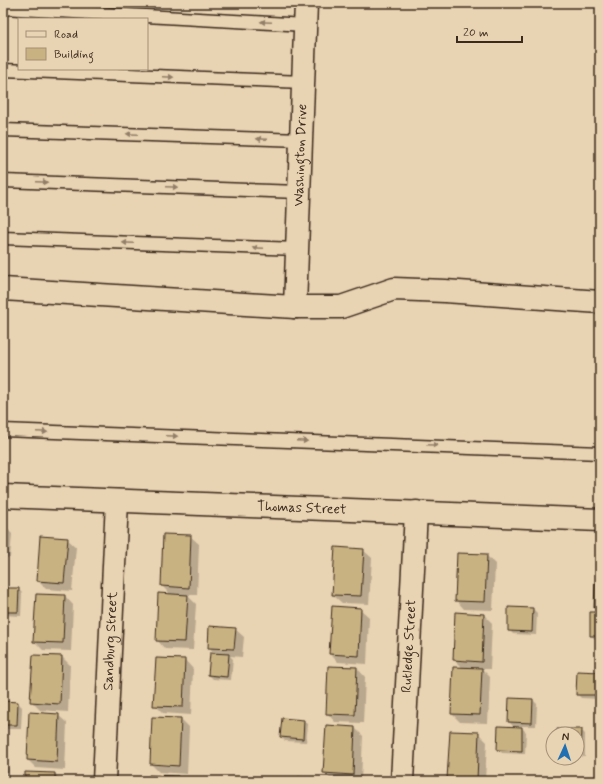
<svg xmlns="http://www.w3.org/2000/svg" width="603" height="784" font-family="Mynerve,sans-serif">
<rect width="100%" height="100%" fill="#e8d3b2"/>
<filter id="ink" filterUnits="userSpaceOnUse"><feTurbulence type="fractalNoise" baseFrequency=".025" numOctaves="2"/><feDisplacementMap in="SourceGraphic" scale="8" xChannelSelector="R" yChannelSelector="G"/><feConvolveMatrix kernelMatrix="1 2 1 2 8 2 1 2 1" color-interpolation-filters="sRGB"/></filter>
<g filter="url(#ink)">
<path fill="#0003" d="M3,530H8L12,534L10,558H3Z
M190,536L199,544L197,595H187L196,604L193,650L165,649L157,640L171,595L162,586Z
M67,539L76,547L72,591L46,589L38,581Z
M363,550L372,558L369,604L342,603L333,595Z
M486,555L495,564L493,610L464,609L456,600Z
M600,585V612L595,608Z
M3,589H18L22,593L21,616L3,615Z
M65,596L73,605L71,651L43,650L34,641Z
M360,609L369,617L367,664L338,662L330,654Z
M533,609L537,613L536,635L513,634L509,630Z
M600,613V640L595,639L591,635Z
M484,615L492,623L490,669H482L490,677L488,723L460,722L452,714L462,668L454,660Z
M235,629L244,637L242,657L230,656L233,659L231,680L213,679L209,675L216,655L209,647Z
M62,657L70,665L68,712L40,710L32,702Z
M185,660L193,669L191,715L163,713L155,705Z
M357,668L365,677L363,723L335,722L327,713Z
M600,673V699L581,698L577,694Z
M533,700L537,704L536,726H513L509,722Z
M3,702L18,703L22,707L21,729H3Z
M58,715L67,723L65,770L36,768L28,760Z
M181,719L189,727L187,774L159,772L151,764Z
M304,721L308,725L306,742L285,741L281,737Z
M499,727L522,728L526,732L525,754L502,753L498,749Z
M355,728L363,736L361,781H333L324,773Z
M581,730L585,734V757L577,756V734H558Z
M478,733L487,742L485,781H451L448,778Z
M3,764L9,768V781H3Z
M55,774L62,781H26Z"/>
<path fill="#c9b281" stroke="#3b2a1e" d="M3,529H8L6,555L3,554Z
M163,534L191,535L189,588L161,586Z
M40,536L68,538L64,583L37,581Z
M335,547L364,549L361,596L332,595Z
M457,553L487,554L485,602L455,601Z
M595,584H600V608H594Z
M3,588H19L18,612H3Z
M158,593L188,595L185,642L156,641Z
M36,594L65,595L63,643L33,642Z
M332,606L361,608L359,656L329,654Z
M508,607L533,608L532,632L508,631Z
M455,612L484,614L482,662L453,660Z
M590,612H600V636H590Z
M209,626L236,628L234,649L208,648Z
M210,653L229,654L227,677L208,675Z
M33,655L62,656L60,704L30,702Z
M156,658L185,659L183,707L153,706Z
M328,666L357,667L355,715L326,714Z
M453,667L482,668L480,715L451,714Z
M577,671L600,672V695H576Z
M509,698L533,699L532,723L508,722Z
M3,701L18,702L17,725H3Z
M29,712L59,714L57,762L27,760Z
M152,717L181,718L179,766L150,764Z
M282,718L304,720L303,739L280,737Z
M326,725L355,727L353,775L323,773Z
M498,726L522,727V751L497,750Z
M557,729H582L581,753H577V734H557Z
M450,731L479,732L477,780L447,779Z
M3,763H6L5,781H3Z
M25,772L55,773V781H25Z
M149,775L178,776V781H148Z
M298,777L316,779L315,781H297Z"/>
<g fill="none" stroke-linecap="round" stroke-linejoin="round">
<g stroke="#3b2a1e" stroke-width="15">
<path id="lane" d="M3,8L305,25
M3,70L303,82
M3,130L301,140
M3,181L299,192
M3,238L297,249
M3,430L600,453"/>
</g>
<g stroke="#3b2a1e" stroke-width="25">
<g id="street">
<path d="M3,289L295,307H341L394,289L445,291L600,302"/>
<path id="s1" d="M295,307L306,3"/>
<path id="s2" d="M3,496L600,520"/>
<path id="s3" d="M104,781L117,501"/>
<path id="s4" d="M402,781L416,512"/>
</g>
</g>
<use href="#lane" stroke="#e8d3b2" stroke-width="12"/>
<use href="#street" stroke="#e8d3b2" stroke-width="22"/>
</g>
<defs><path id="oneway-solid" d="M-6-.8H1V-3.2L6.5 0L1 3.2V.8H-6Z"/></defs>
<g fill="#927e68">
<use href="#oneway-solid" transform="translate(266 22) rotate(-177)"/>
<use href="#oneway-solid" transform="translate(168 77) rotate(2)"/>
<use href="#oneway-solid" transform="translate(132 134) rotate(-178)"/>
<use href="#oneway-solid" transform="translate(262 139) rotate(-178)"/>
<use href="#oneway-solid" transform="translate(42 182) rotate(2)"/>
<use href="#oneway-solid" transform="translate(172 187) rotate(2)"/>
<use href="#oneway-solid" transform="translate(128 243) rotate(-178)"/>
<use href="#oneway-solid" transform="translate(258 248) rotate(-178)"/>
<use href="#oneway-solid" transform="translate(42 432) rotate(2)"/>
<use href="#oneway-solid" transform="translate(172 436) rotate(2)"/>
<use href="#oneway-solid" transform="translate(302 441) rotate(2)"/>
<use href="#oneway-solid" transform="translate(432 445) rotate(2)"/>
</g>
</g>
<g text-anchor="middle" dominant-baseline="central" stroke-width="3" stroke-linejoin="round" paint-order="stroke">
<g font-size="14" fill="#3b2a1e" stroke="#e8d3b2">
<text stroke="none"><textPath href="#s1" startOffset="152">Washington Drive</textPath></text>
<text stroke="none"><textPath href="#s2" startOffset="299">Thomas Street</textPath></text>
<text stroke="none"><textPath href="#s3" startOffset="140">Sandburg Street</textPath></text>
<text stroke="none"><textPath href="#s4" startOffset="135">Rutledge Street</textPath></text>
</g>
</g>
<rect width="603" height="784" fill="none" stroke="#e8d3b2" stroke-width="16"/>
<rect x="8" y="8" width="587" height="768" fill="none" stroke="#3b2a1e" stroke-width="1.5" filter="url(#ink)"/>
<rect x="18" y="18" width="130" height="52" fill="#e8d3b2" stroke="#a38f77"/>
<rect x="26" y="31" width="20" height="6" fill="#e8d3b2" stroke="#a38f77"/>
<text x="54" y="38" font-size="12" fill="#3b2a1e">Road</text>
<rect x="26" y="48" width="20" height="12" fill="#c9b281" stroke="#a38f77"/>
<text x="54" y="58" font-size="12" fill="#3b2a1e">Building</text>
<g transform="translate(565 746) rotate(3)"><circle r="19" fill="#e8d3b2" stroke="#a38f77"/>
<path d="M0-3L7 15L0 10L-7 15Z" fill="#1f6fb2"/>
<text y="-6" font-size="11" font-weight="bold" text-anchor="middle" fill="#3b2a1e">N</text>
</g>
<path d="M457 36v6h65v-6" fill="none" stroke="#3b2a1e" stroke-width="2"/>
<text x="463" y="36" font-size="12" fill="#3b2a1e" stroke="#e8d3b2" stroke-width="3" paint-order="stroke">20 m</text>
</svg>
